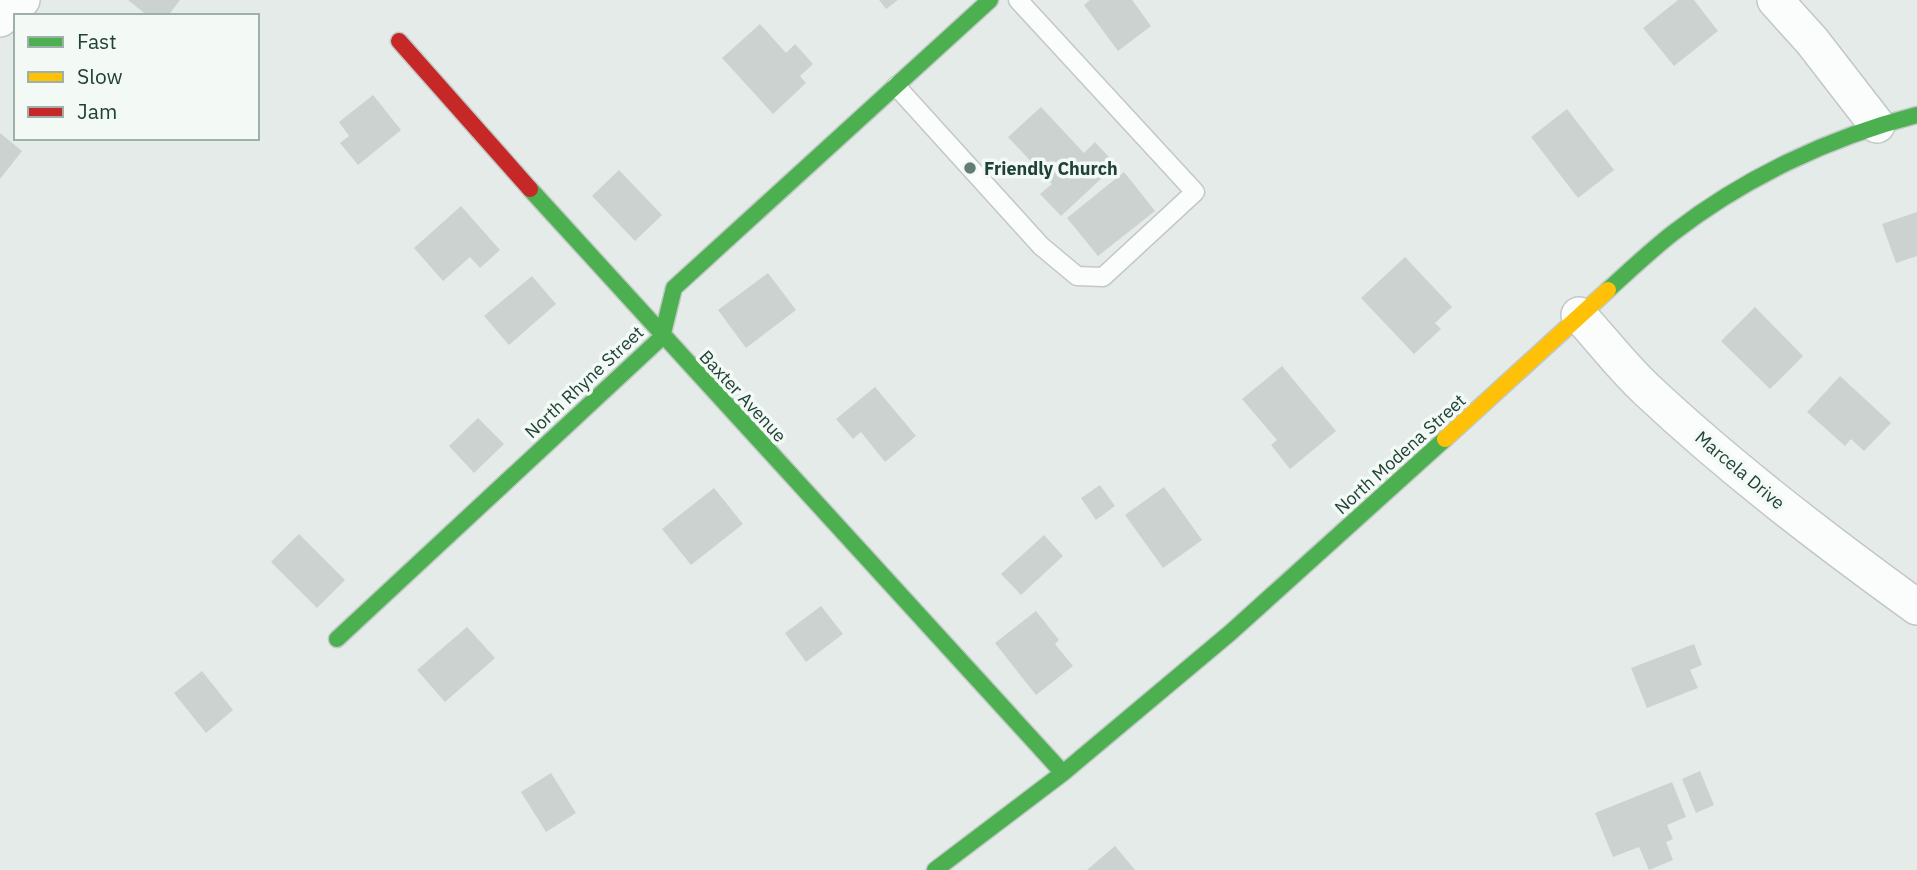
<svg xmlns="http://www.w3.org/2000/svg" width="1917" height="870" font-family="'IBM Plex Sans',sans-serif">
<rect width="100%" height="100%" fill="#e5ebe8"/>
<path fill="#ccd2cf" d="M128,0H180L168,16H148Z
M879,0H898L886,9Z
M1090,0H1132L1151,26L1118,51L1084,5Z
M1678,0H1694L1718,31L1674,66L1643,28Z
M760,24L786,53L795,44L813,64L800,76L806,83L773,114L722,58Z
M373,95L401,130L358,165L340,143L349,136L339,122Z
M1041,107L1084,153L1095,142L1116,165L1061,216L1040,194L1052,184L1008,137Z
M1567,109L1614,170L1578,198L1531,137Z
M0,133L22,151L0,179Z
M619,170L662,215L635,241L592,196Z
M1124,172L1155,211L1098,256L1067,218Z
M461,206L500,250L480,268L470,257L443,281L414,248Z
M1917,212V256L1896,263L1882,224Z
M1405,257L1452,307L1435,323L1441,329L1414,354L1361,298Z
M768,273L796,310L746,348L718,310Z
M532,276L556,304L509,345L484,316Z
M1755,307L1803,356L1770,389L1721,341Z
M1282,366L1336,431L1290,469L1271,445L1277,440L1242,399Z
M1840,376L1891,423L1864,451L1851,439L1845,446L1807,412Z
M875,387L916,436L885,462L861,432L853,439L836,419Z
M478,418L504,444L474,473L449,446Z
M1100,485L1115,506L1096,520L1081,498Z
M1164,487L1202,540L1163,568L1125,515Z
M714,488L743,524L691,565L662,529Z
M299,534L345,580L317,608L271,562Z
M1044,535L1063,556L1021,595L1001,574Z
M821,606L843,634L806,662L785,633Z
M1036,611L1059,640L1055,644L1073,666L1036,695L995,643Z
M467,627L495,658L445,702L417,670Z
M1694,644L1702,665L1690,670L1698,688L1647,708L1631,668Z
M202,671L233,710L206,733L174,693Z
M1700,771L1714,805L1696,813L1682,779Z
M551,773L576,813L546,832L521,792Z
M1672,782L1686,817L1667,825L1673,839L1666,842L1673,860L1649,870L1639,847L1613,857L1595,813Z
M1115,846L1135,870H1087Z"/>
<g fill="none" stroke-linecap="round" stroke-linejoin="round">
<g stroke="#c2c8c5" stroke-width="21">
<path id="lane" d="M896,86L1041,246L1077,276L1103,277L1195,192L1018,0"/>
</g>
<g stroke="#c2c8c5" stroke-width="38">
<path id="street" d="M1775,0L1812,41L1877,125
M0,19L22,0
M1579,315C1602,340 1623,368 1647,390C1731,469 1824,540 1917,607"/>
</g>
<g stroke="#c0c9c5" stroke-width="19">
<path id="fast" d="M530,189L1063,773
M1608,290C1629,271 1650,251 1673,233C1744,178 1830,137 1917,115
M337,639L662,337L674,288L990,0
M935,870L1063,773L1230,633L1445,439"/>
</g>
<g stroke="#c0c9c5" stroke-width="19">
<path id="slow" d="M1445,439L1608,290"/>
</g>
<g stroke="#c0c9c5" stroke-width="19">
<path id="jam" d="M399,41L530,189"/>
</g>
<use href="#lane" stroke="#fbfcfc" stroke-width="18"/>
<use href="#street" stroke="#fbfcfc" stroke-width="35"/>
<use href="#fast" stroke="#4caf50" stroke-width="16"/>
<use href="#slow" stroke="#ffc107" stroke-width="16"/>
<use href="#jam" stroke="#c62828" stroke-width="16"/>
</g>
<circle fill="#657c75" stroke="#f3faf6" stroke-width="2.5" cx="970" cy="168" r="7"/>
<g text-anchor="middle" dominant-baseline="central" stroke-width="7" stroke-linejoin="round" paint-order="stroke">
<g font-size="18" font-weight="bold" fill="#204137" stroke="#f3faf6" text-anchor="start">
<text x="984" y="168">Friendly Church</text>
</g>
<g font-size="18" fill="#204137" stroke="#f3faf6">
<text transform="translate(584 382) rotate(-43)">North Rhyne Street</text>
<text transform="translate(743 396) rotate(47)">Baxter Avenue</text>
<text transform="translate(1400 454) rotate(-42)">North Modena Street</text>
<text transform="translate(1740 470) rotate(40)">Marcela Drive</text>
</g>
</g>
<rect x="14" y="14" width="245" height="126" fill="#f3faf6" stroke="#9fb0aa" stroke-width="2"/>
<rect x="28" y="37" width="35" height="10" fill="#4caf50" stroke="#9fb0aa" stroke-width="2"/>
<text x="77" y="49" font-size="21" fill="#204137">Fast</text>
<rect x="28" y="72" width="35" height="10" fill="#ffc107" stroke="#9fb0aa" stroke-width="2"/>
<text x="77" y="84" font-size="21" fill="#204137">Slow</text>
<rect x="28" y="107" width="35" height="10" fill="#c62828" stroke="#9fb0aa" stroke-width="2"/>
<text x="77" y="119" font-size="21" fill="#204137">Jam</text>
</svg>
